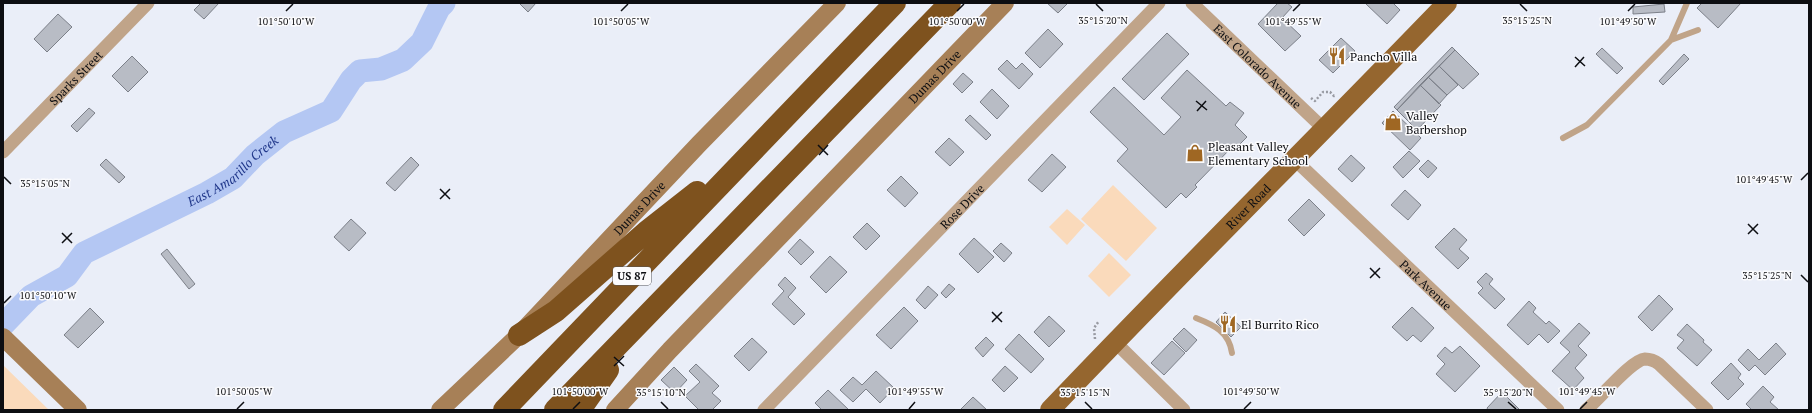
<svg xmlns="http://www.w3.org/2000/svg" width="1812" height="413" font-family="'PT Serif',serif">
<rect width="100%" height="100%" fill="#eaeef8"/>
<path fill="#fadabb" d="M1113,185L1157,228L1126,261L1081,219Z
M1067,209L1085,225L1067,245L1049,227Z
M1109,253L1131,275L1109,297L1088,276Z
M3,365L49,410H3Z"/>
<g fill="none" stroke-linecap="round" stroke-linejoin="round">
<path stroke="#b4c7f3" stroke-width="23" id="s1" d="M3,325L31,296L67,276L84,253L207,193L233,178L255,155L284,132L331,111L351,80L360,71L381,69L403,60L422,42L439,8L444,3"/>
</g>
<path fill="#b8bcc5" stroke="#7c8089" d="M201,3H219L204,19L194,10Z
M519,3H536L528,12Z
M1047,3H1068L1058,13Z
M1278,3H1287L1292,7L1282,18L1301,36L1285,51L1258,24Z
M1365,3H1393L1400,10L1387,24Z
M1702,3H1741L1718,28L1697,8Z
M1664,4L1665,12L1633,14V7Z
M58,14L72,27L47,52L34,39Z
M1048,29L1063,44L1040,68L1025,53Z
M1167,33L1189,54L1144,100L1122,79Z
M1341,38L1355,51L1333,73L1319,60Z
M1452,47L1455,50L1397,110L1394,107Z
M1602,48L1623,68L1617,74L1596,54Z
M1455,50L1479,74L1463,89L1439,66Z
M1684,54L1689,59L1663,85L1659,81Z
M132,56L148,72L128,92L112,76Z
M1007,60L1016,69L1022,63L1033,74L1019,89L998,69Z
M1439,66L1458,85L1447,95L1428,77Z
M1187,70L1226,106L1230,102L1244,113L1235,125L1247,137L1236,148L1233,146L1195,185L1197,187L1186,198L1181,193L1166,208L1117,161L1128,149L1090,112L1114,87L1164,135L1181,117L1161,98Z
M963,73L973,82L962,93L953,84Z
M1428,77L1447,95L1439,104L1420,85Z
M1420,85L1441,105L1417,130L1397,110Z
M992,89L1009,106L997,119L980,102Z
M89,108L95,113L77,132L71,126Z
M1393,111L1421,138L1410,150L1382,123Z
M970,115L991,135L986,140L965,120Z
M949,138L964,152L950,166L935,152Z
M1409,151L1420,161L1403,178L1393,167Z
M1052,154L1066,167L1042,192L1028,180Z
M1351,155L1365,168L1352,182L1338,169Z
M411,157L419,165L395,191L386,183Z
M106,159L125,177L119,183L100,165Z
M1428,160L1437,168L1428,178L1419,169Z
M901,176L918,193L905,207L887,190Z
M1405,190L1421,205L1408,220L1391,205Z
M1309,199L1325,215L1304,236L1288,220Z
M351,219L366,233L349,251L334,237Z
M867,223L880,236L866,250L853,237Z
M1454,228L1467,240L1459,249L1469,258L1458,269L1435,247Z
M974,238L994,257L978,273L959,254Z
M800,239L814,252L801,265L788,252Z
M1001,243L1012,253L1004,262L993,251Z
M167,249L195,284L189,289L161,254Z
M830,256L847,272L826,293L810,277Z
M1486,273L1493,279L1489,284L1505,299L1495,309L1478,293L1483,288L1477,282Z
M785,277L796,288L788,297L805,314L794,325L772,304L784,291L778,285Z
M949,284L955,289L946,298L941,293Z
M928,286L938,295L925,309L916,300Z
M1659,295L1673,309L1652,331L1638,317Z
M1529,301L1536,308L1533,312L1546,324L1549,321L1560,331L1548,343L1539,334L1528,345L1507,325Z
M904,307L918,321L891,349L876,335Z
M1412,307L1434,328L1421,342L1413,335L1407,341L1392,327Z
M90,308L104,322L78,348L64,335Z
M1225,312L1241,327L1231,337L1216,322Z
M1049,316L1065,331L1049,347L1034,332Z
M1579,323L1590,333L1578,346L1587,355L1575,368L1584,378L1573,390L1552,371L1570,352L1560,343Z
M1687,324L1704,340L1703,342L1712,350L1697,366L1677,348L1684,340L1677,335Z
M1184,328L1197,340L1186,352L1173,339Z
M1019,334L1044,359L1031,373L1005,349Z
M986,337L994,345L983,357L975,348Z
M752,338L767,352L749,371L734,356Z
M1172,341L1185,353L1164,375L1151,363Z
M1776,343L1786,354L1765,375L1755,365L1749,371L1738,360L1748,349L1759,360Z
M1460,346L1480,366L1455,392L1436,374L1445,364L1437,356L1445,347L1452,353Z
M1731,363L1741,374L1738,378L1744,384L1728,400L1711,383Z
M696,364L719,386L712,393L721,401L712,410H699L685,396L700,382L689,371Z
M1005,366L1018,378L1004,392L992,380Z
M674,367L687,380L675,393L661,380Z
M876,371L894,388L880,403L866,389L853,402L840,390L853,377L862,385Z
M1763,386L1774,397L1770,402L1779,410H1752L1746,404Z
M828,390L849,410H822L815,403Z
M1502,392L1520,410H1488L1487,408Z
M973,397L987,410H960Z"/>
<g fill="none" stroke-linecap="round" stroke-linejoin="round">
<path stroke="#989aa2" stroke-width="2.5" stroke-dasharray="2 2" stroke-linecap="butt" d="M1311,98L1315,101L1323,92H1330L1334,96L1335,95
M1095,339L1094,328L1099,321"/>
<path stroke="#c0a489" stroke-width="6" d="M1671,40L1698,30
M1563,138L1587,125L1671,40L1687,3
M1196,318C1214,325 1229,332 1232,353"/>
<g stroke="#c0a489" stroke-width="13">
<path id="s2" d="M1192,3L1324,129"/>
<path id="s3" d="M3,152L148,3"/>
<path id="s4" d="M1295,160L1558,410"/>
<path d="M1115,342L1184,410"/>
<path id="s5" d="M764,410L1159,3"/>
<path d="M1586,410C1599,400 1631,360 1645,359C1650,359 1655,361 1659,364L1707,410"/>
</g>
<g stroke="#a78057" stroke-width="18">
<path d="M3,337L78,410"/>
<path id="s6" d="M440,410L519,335L699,144L837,3"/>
<path id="s7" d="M615,410L670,350L1005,3"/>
</g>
<path stroke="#95662f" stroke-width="20" id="s8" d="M1050,410C1180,273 1315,140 1447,3"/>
<path stroke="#7e521e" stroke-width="22" d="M519,335L556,311L646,232L697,192
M504,410L895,3
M555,410L950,3
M580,410L608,370"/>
</g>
<path fill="none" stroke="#0d0e12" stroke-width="1.5" d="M1096,4L1103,11M1520,4L1527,11M286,11L293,4M621,11L628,4M957,11L964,4M1293,11L1300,4M1628,11L1635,4M1575,57L1585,66M1575,67L1584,57M1196,101L1207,110M1197,111L1206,101M818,145L828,155M819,155L828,145M4,177L11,184M1801,180L1808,173M440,189L450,199M440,199L450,189M1748,224L1758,234M62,233L72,243M1748,234L1758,224M62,243L72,233M1370,268L1380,278M1801,275L1808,282M1370,278L1380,268M4,303L11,296M992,312L1002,322M992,322L1002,312M614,357L624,366M614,366L624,356M661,402L668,409M1085,402L1092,409M1508,402L1516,409M237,409L244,402M573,409L580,402M909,409L915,402M1244,409L1251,402M1580,409L1587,402"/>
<defs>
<g id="restaurant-bare" transform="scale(1.38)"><path d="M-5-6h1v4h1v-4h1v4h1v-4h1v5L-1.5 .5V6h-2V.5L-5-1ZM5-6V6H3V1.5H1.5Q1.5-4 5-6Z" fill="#9f6723" stroke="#fbfbfd" stroke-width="2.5" paint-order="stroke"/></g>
<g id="shop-bare" transform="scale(1.38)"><path d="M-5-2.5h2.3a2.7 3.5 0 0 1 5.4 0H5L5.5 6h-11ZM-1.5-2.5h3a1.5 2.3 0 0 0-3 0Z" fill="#9f6723" stroke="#fbfbfd" stroke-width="2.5" paint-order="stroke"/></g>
</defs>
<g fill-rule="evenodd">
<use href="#restaurant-bare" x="1337" y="56"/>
<use href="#shop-bare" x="1393" y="122"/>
<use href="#shop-bare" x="1195" y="153"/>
<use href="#restaurant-bare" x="1228" y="324"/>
</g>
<g text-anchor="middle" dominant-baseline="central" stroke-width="3" stroke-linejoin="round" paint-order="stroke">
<rect fill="#fbfbfd" stroke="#545558" stroke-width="1" x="613" y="267" width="38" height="18" rx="3"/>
<g font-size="11" font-weight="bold" fill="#0d0e12">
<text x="632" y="276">US 87</text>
</g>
<g font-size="12" fill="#0d0e12" stroke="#fbfbfd" text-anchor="start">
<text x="1350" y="56">Pancho Villa</text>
<text x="1406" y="115">Valley<tspan x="1406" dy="14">Barbershop</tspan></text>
<text x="1208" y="146">Pleasant Valley<tspan x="1208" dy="14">Elementary School</tspan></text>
<text x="1241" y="324">El Burrito Rico</text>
</g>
<g font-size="12" fill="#0d0e12" stroke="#fbfbfd">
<text stroke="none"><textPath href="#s2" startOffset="91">East Colorado Avenue</textPath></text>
<text stroke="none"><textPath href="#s7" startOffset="462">Dumas Drive</textPath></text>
<text stroke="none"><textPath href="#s3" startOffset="104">Sparks Street</textPath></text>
<text stroke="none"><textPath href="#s5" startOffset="284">Rose Drive</textPath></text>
<text stroke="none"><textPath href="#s8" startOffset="284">River Road</textPath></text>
<text stroke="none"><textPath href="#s6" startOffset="284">Dumas Drive</textPath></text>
<text stroke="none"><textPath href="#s4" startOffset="181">Park Avenue</textPath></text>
</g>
<g font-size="13" font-style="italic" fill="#21388b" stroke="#fbfbfd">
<text stroke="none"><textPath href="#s1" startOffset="281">East Amarillo Creek</textPath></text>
</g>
</g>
<g font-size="10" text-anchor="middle" fill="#0d0e12" stroke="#fbfbfd" stroke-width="3" stroke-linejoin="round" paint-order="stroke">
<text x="1103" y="24">35°15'20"N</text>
<text x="1527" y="24">35°15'25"N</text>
<text x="286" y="25">101°50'10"W</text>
<text x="621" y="25">101°50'05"W</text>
<text x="957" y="25">101°50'00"W</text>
<text x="1293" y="25">101°49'55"W</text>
<text x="1628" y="25">101°49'50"W</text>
<text x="1764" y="183">101°49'45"W</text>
<text x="45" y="187">35°15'05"N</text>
<text x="1767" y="279">35°15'25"N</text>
<text x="48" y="299">101°50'10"W</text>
<text x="244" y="395">101°50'05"W</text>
<text x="580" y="395">101°50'00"W</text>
<text x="915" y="395">101°49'55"W</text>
<text x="1251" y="395">101°49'50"W</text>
<text x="1587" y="395">101°49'45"W</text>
<text x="661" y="396">35°15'10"N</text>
<text x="1085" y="396">35°15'15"N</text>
<text x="1508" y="396">35°15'20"N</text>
</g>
<rect width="1812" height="413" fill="none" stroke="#0d0e12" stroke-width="8"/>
</svg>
